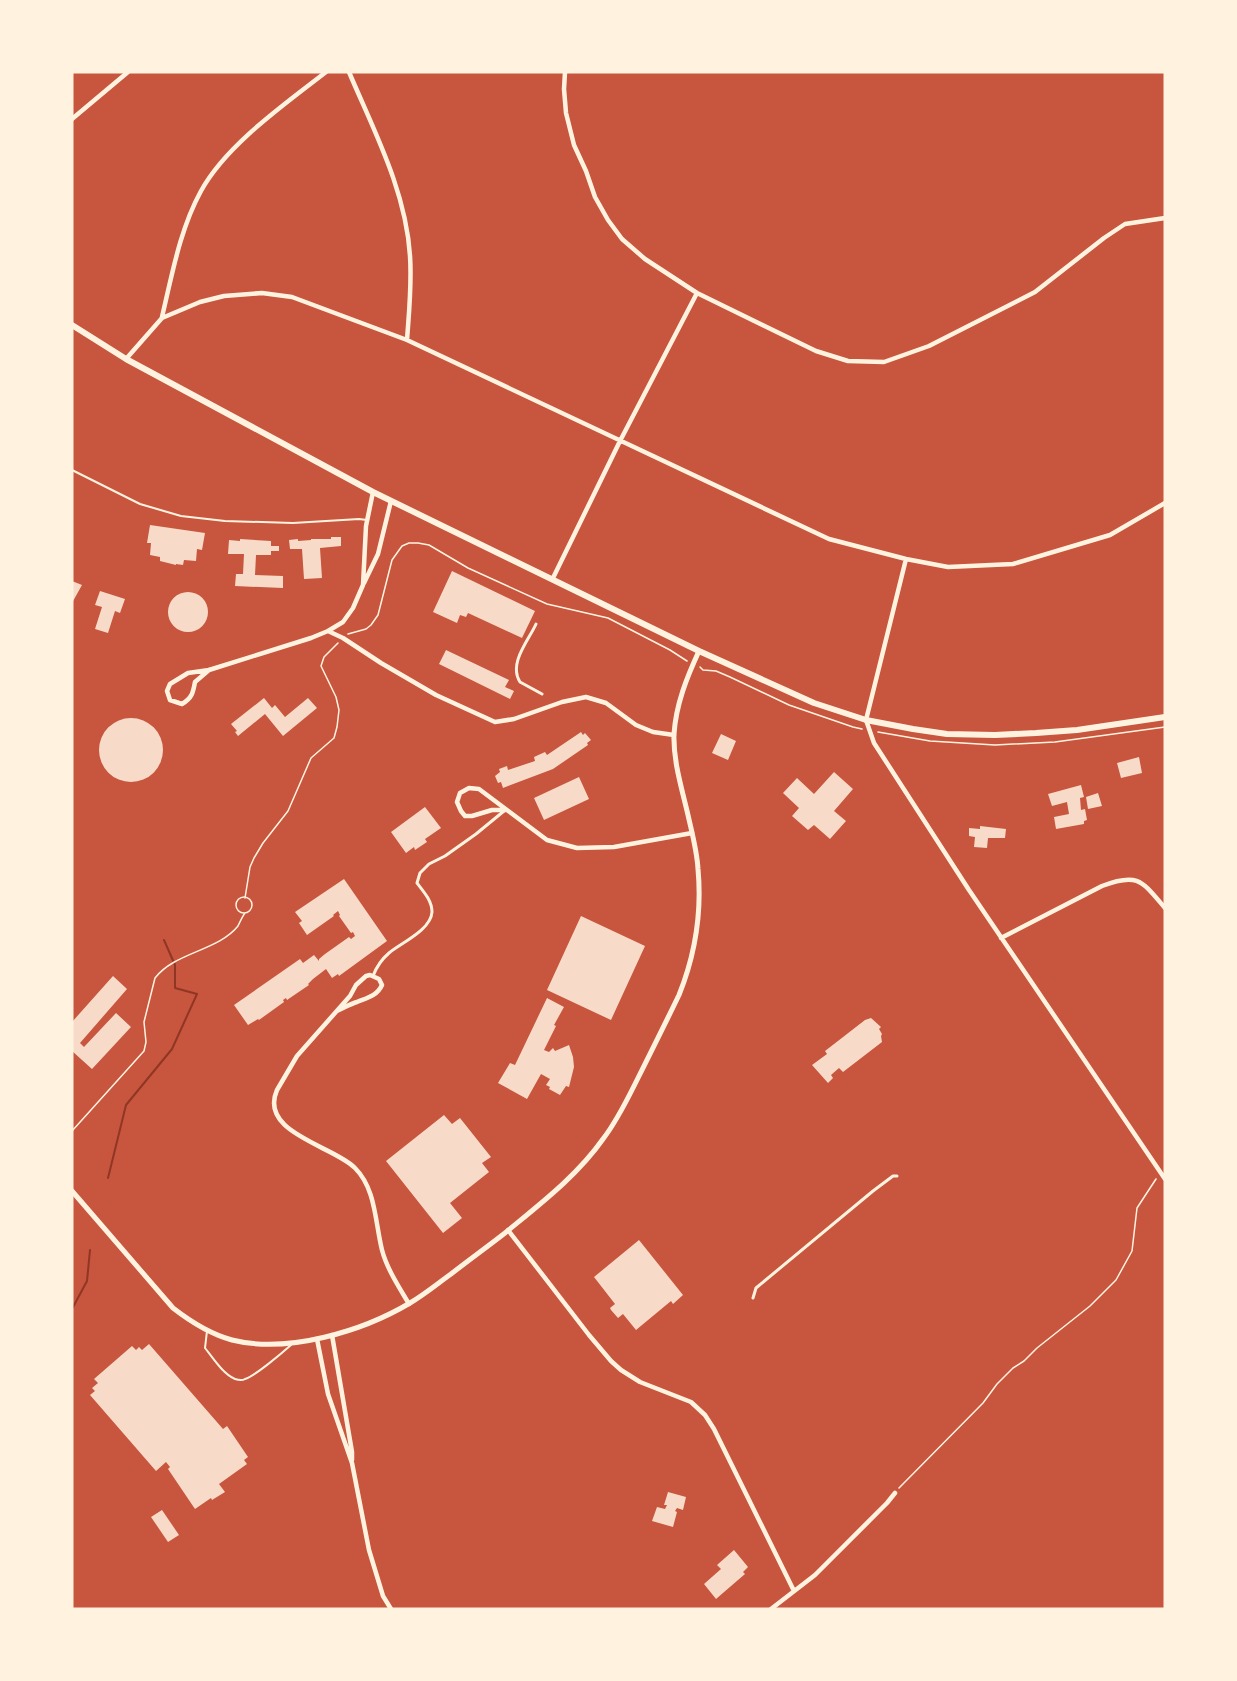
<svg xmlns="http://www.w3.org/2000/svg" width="1237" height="1681" font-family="'DM Sans',sans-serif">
<rect width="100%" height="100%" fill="#c8553d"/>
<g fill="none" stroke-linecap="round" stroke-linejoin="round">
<path stroke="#8f3625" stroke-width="2" d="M108,1178L126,1105L172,1049L197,994L175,988V965L164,940
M72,1309L87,1281L90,1250"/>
</g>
<path fill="#f7dbc8" d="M150,525L205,533L202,550L197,549L196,561L184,560L183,565L176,564V565L160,561V557L150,555L151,543H147Z
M331,537H341V546L320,548L322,578L304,579L302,549H290L289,540L298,539V541L311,540V539H331Z
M240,539L271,541V546H279V551H271V555H256L255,575L283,576V588L235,586L236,574H243L244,554H228L229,540L240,541Z
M452,571L535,611L522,638L468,613L466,617L460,615L457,623L433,612Z
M72,581L82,585L72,603Z
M100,591L125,599L120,613L115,611L108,633L95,629L102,607L95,605Z
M168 612a20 20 0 1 1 40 0a20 20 0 1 1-40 0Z
M446,650L509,680L505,687L514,691L510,699L439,664Z
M264,698L272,708L275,705L285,717L308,698L317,708L283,736L265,714L238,736L235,732L237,731L231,724Z
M99 750a32 32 0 1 1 64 0a32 32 0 1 1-64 0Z
M581,732L583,735L585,733L591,740L587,743L588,745L553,769L503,788L501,782L498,783L495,776L500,772L499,769L507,766L508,770L535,761L534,757L545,752L547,755Z
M721,734L736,741L728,760L712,753Z
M1139,757L1142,773L1121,778L1117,763Z
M834,772L853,789L834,811L846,821L830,839L814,825L808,830L792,816L799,808L783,793L797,778L814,794Z
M579,777L589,799L544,820L534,798Z
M1081,785L1084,797L1080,798L1081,810L1085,809L1087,820L1084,821V824L1056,829L1054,817L1069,814L1067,802L1052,806L1048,794Z
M1098,793L1102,806L1088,809L1086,797Z
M425,807L441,828L425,839L427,842L415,850L414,847L406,853L391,832Z
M980,826L1006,829L1005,838H988L987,848L974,847L975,837L969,836V828L980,829Z
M344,879L387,941L339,976L338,974L332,978L326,969L313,979L308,984L309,985L287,1000L286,998L283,1000L284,1002L259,1020L258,1019L248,1025L234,1005L300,959L303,963L314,955L319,961V959L325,954L349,937L351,939L355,936L353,932L351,933L339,916L340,915L338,911L333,915L334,916L307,935L299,923L302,921L295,912Z
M581,916L645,946L611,1020L547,990Z
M113,976L127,989L80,1043L84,1047L116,1013L131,1027L92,1069L72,1051V1022Z
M547,998L564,1007L554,1025L556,1026L544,1050L549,1052L553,1048L555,1051L569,1045L573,1057L574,1067L569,1087L566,1086L560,1095L549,1089L550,1087L546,1085L550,1079L541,1074L527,1099L498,1083L510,1063L515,1065Z
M871,1018L881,1027L879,1029L882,1034L881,1036L882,1042L843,1072L839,1068L831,1075L833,1078L828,1083L812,1065L827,1054L825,1051L865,1020Z
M444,1115L452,1124L460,1118L491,1157L482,1163L489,1172L450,1203L462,1218L443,1233L386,1161Z
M639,1240L683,1295L673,1304L671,1301L636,1330L623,1314L618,1318L611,1310L610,1308L615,1304L594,1277Z
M149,1344L223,1429L227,1426L248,1457L244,1460L247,1464L219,1484L225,1492L212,1500L211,1498L195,1509L168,1469L170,1467L166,1462L156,1471L90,1395L95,1391L92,1388L98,1383L94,1379L132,1346L136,1350L139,1347L142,1350Z
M668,1492L686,1497L683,1510L677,1508L675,1511L677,1512L673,1527L652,1521L657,1507L665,1509L667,1505H664Z
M162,1510L179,1535L168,1542L151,1517Z
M734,1550L748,1567L743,1572L745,1574L716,1599L704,1584L721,1569L717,1565Z"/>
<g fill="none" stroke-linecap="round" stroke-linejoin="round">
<path stroke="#fff3e0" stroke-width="1.5" d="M348,634L366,629L371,625L378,615L392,560L402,546L409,543H418L429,545L468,568L547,604L608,618L670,650L687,661
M700,667L703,670L716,671L730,677L789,705L853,727L862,729
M878,732L930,741L995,745L1055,742L1165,727
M236 905a8 8 0 1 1 16 0a8 8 0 1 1-16 0Z
M245,898L250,867L254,858L263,843L288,811L311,758L334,738L337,727L339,710L336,697L321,666L324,657L338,643
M72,1131L144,1051L146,1042L144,1022L155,978C175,952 218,951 238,926C240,922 242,917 245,913
M899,1488L983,1403L997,1384L1013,1368L1024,1361L1037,1348L1090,1306L1116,1280L1132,1251L1137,1208L1156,1179"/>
<path stroke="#fff3e0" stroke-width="2" d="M72,470L140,504L181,516L225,521L293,523L359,519L367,520
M207,1331L205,1348C213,1358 223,1374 235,1379C238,1380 242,1381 245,1379C255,1376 282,1353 291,1345"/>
<path stroke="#fff3e0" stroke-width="3" d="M536,624C529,640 508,663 520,682L542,694
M373,976C376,968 382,959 389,953C401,943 431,930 432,912C432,901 424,892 417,883L420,873L429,864L445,856L476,834L504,811
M753,1298L756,1288L873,1191L893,1176H897"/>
<path stroke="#fff3e0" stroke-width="4.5" d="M349,72C374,131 406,191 410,256C412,284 409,312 407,340
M565,72L564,89L566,113L574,145L586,171L595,197L608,220L622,239L645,259L697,293L816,351L848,361L884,362L929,346L1035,292L1104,238L1125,224L1165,218
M72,119L128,72
M162,317C172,275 180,229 201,191C226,145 285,104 326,72
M126,359L162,318L200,302L224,296L262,293L292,297L407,340L829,539L906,559L948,567L1013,564L1110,535L1165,503
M906,559L866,720L874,743L969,890L1165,1179
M553,578L620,441L697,293
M364,583L378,554L391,501
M328,631L343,638L381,663L436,695L495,722L514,719L562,702L586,697L606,703L636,725L653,732L674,735
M209,670L195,682C193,693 192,698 182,704L170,700L167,691L170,684L188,673L209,670L311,638L328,631L343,622L353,608L363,585L366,526L373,492
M506,810H492L472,816H465L461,811L457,802L460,793L469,788L479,789L547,840L577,848L614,847L692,833
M1001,938L1102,886C1138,872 1142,881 1165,908
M337,1011C344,1008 350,1004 357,1002C367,998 377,996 382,985L379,979L370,975L366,976L356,985L350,996L297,1056L277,1090C258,1133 334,1146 355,1168C376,1189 375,1222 382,1250C387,1269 399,1287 409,1304
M508,1230L589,1335L611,1361L621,1370L640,1382L691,1402L705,1415L714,1429L794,1591
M332,1335L352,1452V1460
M317,1339L328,1394L352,1463L369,1550L383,1596L391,1609
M771,1609L815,1575L887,1503L895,1493"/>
<path stroke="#fff3e0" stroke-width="5" d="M72,1191L173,1308C191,1322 210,1334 232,1340C288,1354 363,1331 410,1303C425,1294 437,1284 451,1274C469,1260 487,1247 505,1233C540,1204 577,1176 603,1139C617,1121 627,1100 637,1080C651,1052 665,1024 679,995C695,955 702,912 698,869C697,851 692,833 688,815C682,789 673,761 674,734C676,704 687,677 699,651"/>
<path stroke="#fff3e0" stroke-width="6" d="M72,325L126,359L373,492L699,651L814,703L866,720L913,729L947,734L995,735L1036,733L1077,730L1165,717"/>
</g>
<rect width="1237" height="1681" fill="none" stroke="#fff3e0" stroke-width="147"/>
</svg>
